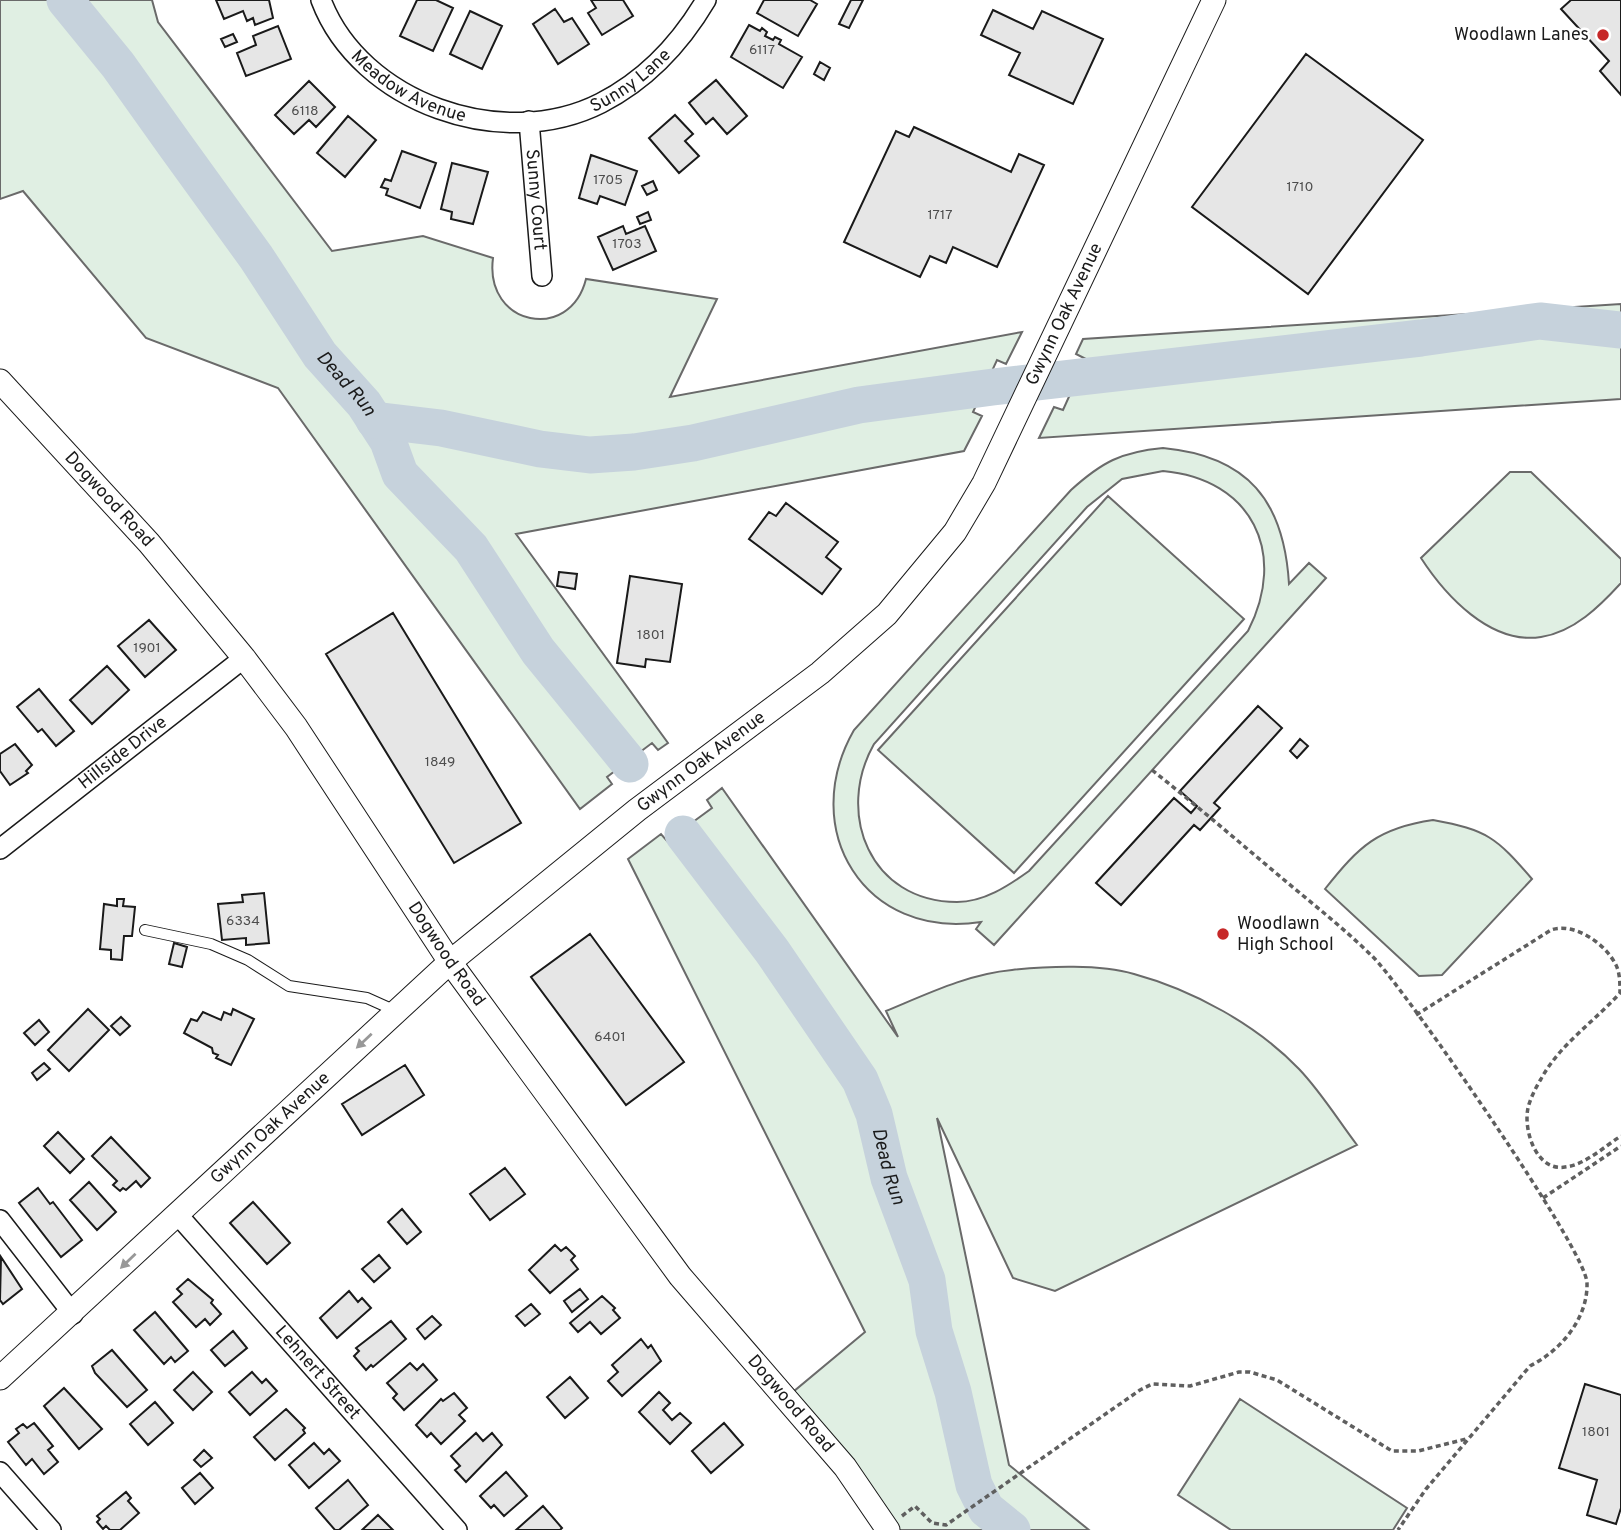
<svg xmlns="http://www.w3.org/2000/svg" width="1621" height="1530" font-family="Overpass,sans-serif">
<rect width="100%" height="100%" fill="#fff"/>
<path fill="#e0efe3" stroke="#6a6a6a" stroke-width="2" fill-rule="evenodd" d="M0,0H152L158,22L332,251L423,236L493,258C484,326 570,343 586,279L717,299L670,397L1022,332L1006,364L997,360L973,412L982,416L964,451L516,534L668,743L658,750L652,743L607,777L612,784L580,809L278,388L146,338L23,191L0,199Z
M1621,304V399L1039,438L1054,407L1063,410L1086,359L1076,354L1083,339Z
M1163,448C1248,456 1284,501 1289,584L1309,563L1326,578L994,945L976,929L981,922C865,940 797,830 854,730L1071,490C1102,462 1121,452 1163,448ZM1163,471C1252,479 1288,553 1248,631L1029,871C1008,886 984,902 957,902C870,902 835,813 874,744L1087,507L1122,479Z
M1510,472H1531L1621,559V583C1600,606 1574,632 1541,637C1490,645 1445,595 1421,558Z
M1108,496L1244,619L1014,873L878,750Z
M722,788L898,1037L886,1011C927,994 968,974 1012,970C1048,966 1100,964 1134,974C1193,990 1257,1025 1299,1069C1321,1092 1338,1120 1357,1145L1055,1291L1013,1278L937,1118L1009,1465L1089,1530H894L787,1397L865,1332L628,859L661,834L667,841L712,808L707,800Z
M1433,820C1487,830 1496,837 1532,879L1442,975L1419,976L1325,889C1359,846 1378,828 1433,820Z
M1240,1399L1407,1508L1393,1530H1231L1178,1495Z"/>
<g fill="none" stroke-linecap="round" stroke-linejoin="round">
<g stroke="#c6d2dc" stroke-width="37">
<path id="s1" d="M65,0L118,65L175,145L256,257L320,355L364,404L388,441L400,474L471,548L538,651L630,764"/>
<path d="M374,420L441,428L540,449L590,455L634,452L693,443L859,405L993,387L1421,338L1540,321L1621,330"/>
<path id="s2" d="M683,834L772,951L860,1080L874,1114L889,1178L927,1280L934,1331L953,1392L974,1485L986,1509L1012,1530"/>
</g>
</g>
<path fill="#e6e6e6" stroke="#1a1a1a" stroke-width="2" d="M216,0H269L273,18L255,25L253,18L247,21L243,11L224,19Z
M417,0H436L453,8L433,51L400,36Z
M591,0H623L633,16L602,35L588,13L596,8Z
M764,0H810L817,4L798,36L757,13Z
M851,0H863L849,28L839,24Z
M1571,0H1621V95L1600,71L1609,61L1561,9Z
M555,9L564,22L572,18L589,44L558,64L533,24Z
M993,10L1033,29L1042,11L1103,39L1073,104L1009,75L1020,53L981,35Z
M470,11L502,26L482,69L450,54Z
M749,25L760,31L762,28L767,32L765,36L773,40L775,37L781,40L779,44L802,57L783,88L731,57Z
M278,26L291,59L246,76L237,53L256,45L253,36Z
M233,34L237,42L225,47L221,39Z
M1306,54L1423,140L1308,294L1192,207Z
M820,62L830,68L824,80L814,74Z
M716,80L747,116L727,134L713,118L706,124L689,103Z
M309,81L335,107L316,127L309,120L294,134L275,115Z
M675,115L693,134L685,141L699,156L679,173L649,138Z
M348,116L376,140L345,177L317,153Z
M914,127L1011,172L1019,154L1044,165L997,267L953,247L946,263L930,256L920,277L844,242L896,131L909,137Z
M402,151L436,163L420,208L386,195L388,189L381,187L385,179L391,181Z
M591,155L637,171L625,205L600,196L597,204L579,198Z
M452,163L488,172L473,224L451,219L452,212L441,209Z
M653,181L657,190L647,195L642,186Z
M648,212L651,220L640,224L637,217Z
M623,226L626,234L645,226L656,251L613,270L598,237Z
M786,503L838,542L826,557L841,569L822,594L749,539L769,512L776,516Z
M559,572L577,574L575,589L557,586Z
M630,576L682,584L670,662L646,659L645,667L617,663Z
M393,613L521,823L454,863L326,654Z
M149,620L176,650L145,677L118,646Z
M107,666L129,690L92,724L70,700Z
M39,689L74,731L56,746L42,729L38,732L17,707Z
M1258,706L1282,728L1214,803L1220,808L1200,830L1194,825L1121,905L1096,883L1174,798L1191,813L1197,806L1180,791Z
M1300,739L1308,746L1297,758L1290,751Z
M15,744L32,765L26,771L28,773L10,785L0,771V754Z
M264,893L269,943L246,945V938L222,940L218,904L243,902L242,895Z
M117,899H124L123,906L135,907L132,936H124L122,960L111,959V950L100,949L104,904L117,906Z
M590,934L684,1062L626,1105L531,977Z
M174,943L187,947L182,967L169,964Z
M88,1009L109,1030L69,1071L48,1050Z
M233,1009L254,1019L231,1065L216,1058L218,1055L213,1053L212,1048L184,1033L191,1019L197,1021L203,1012L221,1020L224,1012L231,1015Z
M121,1017L130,1026L120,1035L111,1026Z
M39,1020L49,1032L35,1045L24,1033Z
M44,1063L50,1069L37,1080L32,1073Z
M405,1065L424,1095L362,1135L342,1104Z
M58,1132L84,1159L70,1173L44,1146Z
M111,1137L150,1178L141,1187L136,1181L126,1190L123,1188L120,1191L113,1185L117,1181L92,1156Z
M505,1168L525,1194L490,1220L470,1194Z
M89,1182L116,1212L97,1230L70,1200Z
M38,1188L50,1204L53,1202L82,1240L61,1257L19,1203Z
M253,1202L290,1243L267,1264L230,1223Z
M402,1209L421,1232L407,1244L388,1222Z
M555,1245L561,1251L566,1247L575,1256L571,1260L578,1269L550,1293L529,1270Z
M379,1255L390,1268L374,1282L362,1269Z
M1,1257L22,1289L3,1304L0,1300Z
M188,1279L213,1300L211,1303L221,1314L210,1325L205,1319L196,1327L173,1302L182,1294L177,1289Z
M580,1289L588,1299L572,1312L564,1301Z
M349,1291L358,1302L362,1298L371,1308L337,1338L320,1318Z
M602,1296L615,1308L613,1310L620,1318L601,1334L590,1322L578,1332L570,1323Z
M531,1304L540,1314L525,1326L516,1316Z
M155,1312L188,1351L175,1362L171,1357L164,1364L134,1330Z
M432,1316L441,1325L425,1339L417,1329Z
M391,1321L406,1339L373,1367L371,1365L366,1370L354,1356L359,1351L356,1348Z
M233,1331L247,1348L225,1366L211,1350Z
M641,1339L648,1348L651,1345L661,1361L622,1396L608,1381L618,1372L612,1365Z
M112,1350L147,1390L127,1407L95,1373L92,1366Z
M410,1363L417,1370L423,1364L437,1380L404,1410L393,1398L397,1394L387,1383Z
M193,1372L212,1392L193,1410L174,1390Z
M252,1372L262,1383L266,1379L277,1391L250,1415L229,1392Z
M570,1377L588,1398L565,1418L547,1397Z
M1585,1384L1621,1395V1508L1616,1524L1587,1515L1597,1480L1559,1468Z
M64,1388L102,1429L79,1449L44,1406Z
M659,1392L670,1403L663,1410L672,1420L680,1413L691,1423L670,1444L639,1412Z
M454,1393L467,1408L459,1415L465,1421L441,1444L431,1433L427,1437L416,1425L441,1399L443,1401Z
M155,1402L173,1423L148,1445L130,1424Z
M286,1409L305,1428L303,1430L305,1433L275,1460L254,1437Z
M34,1423L53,1446L48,1450L58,1462L44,1474L32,1459L26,1465L8,1442L19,1433L16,1429L23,1424L27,1428Z
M724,1423L743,1445L711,1473L692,1451Z
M476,1433L483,1441L492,1433L502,1445L466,1482L455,1470L460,1466L451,1456Z
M314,1443L324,1454L329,1449L340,1461L309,1488L289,1465Z
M204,1450L212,1458L201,1467L194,1460Z
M506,1472L527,1496L504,1516L494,1505L491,1508L480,1496Z
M200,1473L213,1488L195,1504L182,1488Z
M348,1480L368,1505L339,1530H335L316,1508Z
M126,1492L131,1498L128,1501L139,1513L120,1530H110L106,1526L103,1529L97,1522L100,1519L97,1516Z
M543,1506L562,1528L560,1530H516Z
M378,1515L393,1530H362Z"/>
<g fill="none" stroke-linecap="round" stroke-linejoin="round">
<g stroke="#1a1a1a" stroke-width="12">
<path id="service" d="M145,930L211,944L248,960L289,986L367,998L396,1011"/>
</g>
<g stroke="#1a1a1a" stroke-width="22">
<g id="minor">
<path id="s3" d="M321,0C360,103 503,153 601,103C646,80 680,44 706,0"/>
<path id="s4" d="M529,121L542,276"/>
<path id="s5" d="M0,849L244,658"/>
<path id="s6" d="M177,1214L457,1530"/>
<path d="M0,1220L73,1314"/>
<path d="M0,1472L51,1530"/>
</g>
</g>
<g stroke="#1a1a1a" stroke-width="25">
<g id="tertiary">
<path id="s7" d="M0,381L149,543L244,658L296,727L450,962L680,1276L845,1467L888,1530"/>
<path id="s8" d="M0,1378L450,962L637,810L820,673L887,614L955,532L984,483L1214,0"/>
</g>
</g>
<path stroke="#5f5f5f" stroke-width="3.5" stroke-dasharray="5 3.5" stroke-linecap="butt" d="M1152,770C1196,805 1239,842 1283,879C1314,905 1346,930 1375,959C1407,993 1586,1249 1587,1283C1588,1319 1560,1351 1530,1366L1426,1489L1398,1530
M1416,1015L1551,930C1574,922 1605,943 1616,965C1620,973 1620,984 1620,993C1594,1022 1560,1044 1541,1079C1536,1087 1530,1099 1528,1108C1523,1131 1537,1172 1565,1167C1585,1165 1605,1146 1621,1136
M1543,1198L1621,1146
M902,1516L915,1506L932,1523L946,1525L1140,1390L1152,1384L1190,1386L1239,1372H1250L1277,1380L1392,1451H1418L1466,1439"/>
<use href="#service" stroke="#fff" stroke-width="10"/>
<use href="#minor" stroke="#fff" stroke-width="19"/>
<use href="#tertiary" stroke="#fff" stroke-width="23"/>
</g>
<defs><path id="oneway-solid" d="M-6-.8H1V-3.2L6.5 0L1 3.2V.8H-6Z" transform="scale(1.75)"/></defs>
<g fill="#989898">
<use href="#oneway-solid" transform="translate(364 1041) rotate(137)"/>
<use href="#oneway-solid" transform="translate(128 1261) rotate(136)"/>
</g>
<g fill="#c62828" stroke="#fff" stroke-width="2.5">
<circle cx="1603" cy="35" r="7"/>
<circle cx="1223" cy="934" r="7"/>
</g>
<g text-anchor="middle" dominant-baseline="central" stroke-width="5" stroke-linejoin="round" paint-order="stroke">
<g font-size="14" fill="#4d4d4d">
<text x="762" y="50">6117</text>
<text x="305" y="111">6118</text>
<text x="608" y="180">1705</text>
<text x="1300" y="187">1710</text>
<text x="940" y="215">1717</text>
<text x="627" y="244">1703</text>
<text x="651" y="635">1801</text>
<text x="147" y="648">1901</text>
<text x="440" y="762">1849</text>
<text x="243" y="921">6334</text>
<text x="610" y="1037">6401</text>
<text x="1596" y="1432">1801</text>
</g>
<g font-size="18" fill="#1a1a1a" stroke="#fff" text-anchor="end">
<text x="1589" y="35">Woodlawn Lanes</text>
<text x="1237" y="924" text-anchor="start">Woodlawn<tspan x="1237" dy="21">High School</tspan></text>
</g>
<g font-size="18" fill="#1a1a1a" stroke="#fff">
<text stroke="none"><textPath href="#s3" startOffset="369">Sunny Lane</textPath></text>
<text stroke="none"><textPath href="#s3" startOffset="128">Meadow Avenue</textPath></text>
<text stroke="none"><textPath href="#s4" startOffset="79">Sunny Court</textPath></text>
<text stroke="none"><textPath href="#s8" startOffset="1522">Gwynn Oak Avenue</textPath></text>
<text stroke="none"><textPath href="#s7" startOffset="161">Dogwood Road</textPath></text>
<text stroke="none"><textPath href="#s5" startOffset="156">Hillside Drive</textPath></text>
<text stroke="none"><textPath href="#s8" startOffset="934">Gwynn Oak Avenue</textPath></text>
<text stroke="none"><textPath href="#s7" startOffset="728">Dogwood Road</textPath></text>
<text stroke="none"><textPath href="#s8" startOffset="368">Gwynn Oak Avenue</textPath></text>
<text stroke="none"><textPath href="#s6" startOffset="212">Lehnert Street</textPath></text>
<text stroke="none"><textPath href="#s7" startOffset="1295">Dogwood Road</textPath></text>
</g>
<g font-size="19" font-style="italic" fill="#1a1a1a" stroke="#fff">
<text stroke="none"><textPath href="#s1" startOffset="476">Dead Run</textPath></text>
<text stroke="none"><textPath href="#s2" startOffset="394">Dead Run</textPath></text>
</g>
</g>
</svg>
